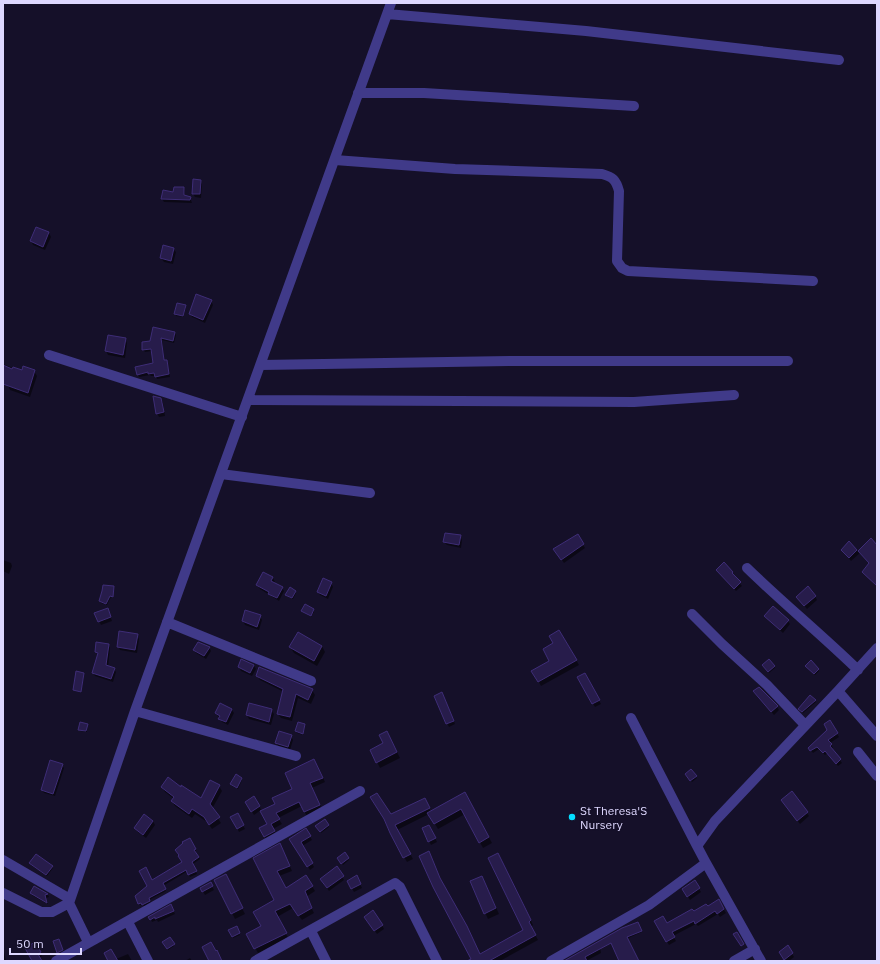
<svg xmlns="http://www.w3.org/2000/svg" width="880" height="964" font-family="'IBM Plex Sans',sans-serif">
<rect width="100%" height="100%" fill="#151029"/>
<path fill="#0007" d="M200,181L202,184L201,198L195,197L193,194Z
M184,188L185,191V196L190,197L192,203L164,202L162,199Z
M49,233L51,237L45,250L33,245L31,241Z
M173,249L176,252L173,264L164,262L161,258Z
M211,301L213,305L205,323L192,317L190,314Z
M185,306L186,308L183,317L176,316L175,314Z
M154,329L174,333L176,335L174,343L162,340L164,361H166L167,363L170,377L157,379L156,376H151L150,375L139,377L138,374L154,363L152,351L145,352L143,349L151,342Z
M125,339L127,343L125,358L108,355L106,351Z
M3,364L23,372L34,371L37,376L30,397L10,390L8,385L3,382Z
M161,399L163,403L165,416L159,417L157,413Z
M460,536L462,540L461,548L447,545L444,542Z
M577,536L585,548L564,563L557,553Z
M871,540L877,546V586L863,572L870,564L860,553L851,561L842,550H857L858,552Z
M3,560L11,563L12,566L9,574L3,571Z
M717,571L733,572V576L742,586L736,591Z
M264,573L273,578L275,582L274,584L282,588L284,591L279,601L260,589L257,585Z
M331,583L333,587L328,599L320,595L318,592Z
M113,587V598L111,597L107,605L101,603L100,601Z
M290,589L296,593L293,599L287,596Z
M815,596L817,600L807,609L797,597Z
M313,610L314,612L311,617L302,611Z
M109,613L112,621L101,625L99,621Z
M260,616L262,620L259,630L245,625L243,621Z
M768,619L788,621L790,624L783,633Z
M559,631L579,665L541,686L533,671L551,661L555,643Z
M137,635L139,639L137,653L120,650L118,646Z
M108,645L110,648L108,667L114,669L116,672L113,682L95,676L93,673L98,656L96,652Z
M322,646L325,652L317,666L294,653L290,647Z
M209,647L211,651L206,659L196,653L194,650Z
M254,666L256,669L252,676L241,671L239,667Z
M764,666H774L775,668L769,673Z
M807,668L818,669L819,671L815,675Z
M83,674L84,675L81,693L74,690Z
M584,674L601,704L595,707L578,678Z
M257,676L312,690L315,695L311,704L298,698L292,721L281,718L278,714L284,692L260,680Z
M757,695L777,707L779,710L774,715Z
M444,697L455,724L449,727L447,723Z
M810,697L816,702L803,713L801,710Z
M220,704L232,710L234,713L228,725L222,722L216,713Z
M250,704L271,710L274,714L271,725L249,719L247,715Z
M830,722L839,737L830,743L833,748L832,749L842,763L838,766L828,753L825,755L819,749L813,753L810,749L828,730Z
M87,725V732L80,731L79,729Z
M305,725V726L303,735L297,733L296,731Z
M291,736L293,740L290,750L279,747L276,743Z
M390,738L400,758L380,768L377,762L385,744Z
M62,765L64,768L55,796L44,793L42,790Z
M317,765L325,782L312,788L322,809L307,817L302,806L278,818L282,824L273,829L277,836L267,841L260,828L268,824L261,810L254,815L246,802L254,798L262,811L276,804L294,789Z
M691,770L697,778L692,782L686,774Z
M241,778L242,780L238,789L232,786L231,784Z
M219,786L222,791L212,809L221,823L212,829L207,822L195,814L192,818L175,806L172,801L174,799L165,792L162,787L181,788L201,799Z
M465,793L492,843L483,848L465,814L438,829L429,814L397,830L413,859L407,862L390,833V816L427,804L431,812Z
M792,793L809,816L800,824L784,803Z
M237,815L245,829L239,832L232,818Z
M153,821L155,825L146,838L138,832L135,828Z
M325,821L329,827L321,833L317,827Z
M431,829L437,842L431,845L429,841Z
M306,830L312,840L302,846L314,867L310,870L291,839Z
M189,839L196,851L195,852L200,859L193,864L197,874L190,877L188,871L163,886L166,891L149,900L151,903L144,907L143,904L140,905L139,903L152,882L183,863Z
M282,849L292,871L279,876L286,889L306,876L315,891L306,897L314,913L302,920L293,908L277,917L288,938L258,953L248,935L262,927L275,900L254,859Z
M344,853L349,860L343,865L338,858Z
M500,858L533,925L531,927L538,940L500,961H474L442,884L480,955L524,931Z
M31,865L52,867L53,868L47,876Z
M337,867L344,880L329,891L322,882Z
M356,876L362,888L354,892L348,881Z
M216,880L228,881L245,914L235,919Z
M694,881L701,892L690,900L683,889Z
M471,882L485,883L499,914L488,919Z
M210,883L214,890L205,895L201,888Z
M34,887L48,895L49,897L46,898L48,904L33,896L31,893Z
M718,901L726,913L720,917L718,914L698,926L696,924L673,936L676,941L669,945L655,922L666,924L707,908Z
M172,908L175,914L158,922L157,920L152,922L150,917Z
M367,920L382,925L384,929L377,934Z
M638,923L642,932L626,939L620,961L609,936Z
M236,927L240,935L233,938L229,931Z
M169,938L174,946L168,950L163,943Z
M35,943L42,956L39,958L41,961H33Z
M600,946L601,953L586,961H574Z
M788,947L794,957L789,961H786L780,952Z
M3,951L4,952L6,961H3Z
M128,954L132,961H110L116,959Z
M190,958L192,961H185Z"/>
<path fill="#271c4b" stroke="#3e2d77" d="M193,179L201,180L200,194H192Z
M174,187H184V195L191,197L190,200L161,199L163,190L173,192Z
M36,227L49,232L43,247L30,241Z
M163,245L174,248L171,261L160,258Z
M196,294L212,300L203,320L189,314Z
M177,303L186,305L183,316L174,314Z
M153,327L175,332L173,341L161,338L164,360H167L169,374L155,377L154,373L148,374V372L137,375L135,367L153,363L151,349L142,350V342L150,341Z
M108,335L126,338L123,355L105,351Z
M3,365L12,369L13,367L22,370L23,366L35,370L28,393L3,384Z
M153,396L161,398L164,412L156,414Z
M445,533L461,535L459,545L443,542Z
M578,534L584,544L561,560L553,549Z
M871,538L877,545V586L862,572L869,563L858,551Z
M849,541L857,550L849,558L841,550Z
M724,562L733,572L732,573L741,582L734,589L716,570Z
M263,572L273,577L271,581L283,587L277,598L268,594L269,592L256,585Z
M323,578L332,582L326,596L317,592Z
M103,585L114,586L113,597L110,596L106,604L99,601L102,591Z
M808,586L816,596L804,606L796,597Z
M290,587L296,591L292,598L285,595Z
M305,604L314,609L311,616L301,611Z
M773,606L789,620L780,630L764,616Z
M108,608L111,617L98,622L94,613Z
M245,610L261,615L257,627L242,621Z
M559,630L577,660L538,682L531,671L549,661L543,649L553,643L549,636Z
M119,631L138,634L135,650L117,647Z
M298,632L322,646L314,661L289,647Z
M96,642L109,644L106,665L115,668L111,679L92,673L98,653L95,652Z
M198,642L210,647L204,656L193,650Z
M241,659L254,665L250,673L238,667Z
M769,659L775,666L768,672L762,665Z
M811,660L819,669L814,674L805,666Z
M259,667L313,689L308,700L296,694L290,717L277,714L283,689L256,676Z
M76,671L84,673L81,692L73,690Z
M585,673L600,700L592,704L577,677Z
M759,687L778,706L771,712L753,691Z
M442,692L454,721L446,724L434,696Z
M810,695L816,700L802,712L798,709Z
M220,703L232,709L226,722L218,719L220,716L215,713Z
M249,703L272,709L269,722L246,715Z
M830,720L838,733L828,740L832,744L830,746L841,759L836,764L825,751L823,753L817,747L810,751L808,748L827,730L824,724Z
M80,722L88,724L86,731L78,730Z
M298,722L305,724L303,734L295,731Z
M279,731L292,735L288,747L275,743Z
M387,731L397,752L376,763L370,750L383,743L379,735Z
M314,759L323,778L310,783L320,805L304,812L299,802L276,813L280,819L271,824L275,831L264,837L259,828L267,824L260,811L275,804L272,798L292,789L285,773Z
M50,760L63,764L53,794L41,790Z
M691,769L697,776L690,781L685,774Z
M236,774L242,778L237,788L230,784Z
M168,777L181,787V785L201,798L210,780L220,785L210,804L220,817L209,825L204,817L192,809L189,814L171,801L174,797L161,787Z
M792,791L808,812L797,821L781,800Z
M465,792L489,837L479,843L461,809L434,824L427,813Z
M377,793L391,814L425,798L430,808L395,825L411,854L403,858L390,833L384,819L370,797Z
M254,796L260,806L251,812L245,802Z
M238,813L244,825L237,829L230,817Z
M144,814L153,821L143,835L134,828Z
M325,819L329,825L320,832L315,826Z
M429,825L436,838L428,842L422,828Z
M306,828L311,836L301,842L313,863L307,867L289,839Z
M190,838L196,849L194,850L199,857L192,862L197,871L188,875L186,870L163,883L166,889L149,898L150,901L142,905L141,903L138,904L135,896L147,886L139,871L146,867L152,880L182,862L178,856L179,855L175,850L183,843L182,842Z
M280,843L290,866L277,871L286,888L306,875L313,886L305,891L312,908L298,916L290,904L275,911L287,933L254,949L246,934L261,926L253,912L274,900L253,858Z
M429,851L440,878L467,926L480,954L523,930L488,858L498,853L531,920L529,922L536,935L489,961H467L471,959L433,887L419,856Z
M345,852L349,858L341,864L337,858Z
M36,854L53,866L46,875L29,863Z
M337,866L344,876L327,888L320,879Z
M226,874L243,908L231,914L214,880Z
M357,875L361,884L351,889L347,881Z
M482,876L496,908L484,914L470,881Z
M695,880L700,888L687,897L682,889Z
M211,882L213,886L202,892L200,888Z
M34,886L48,894L45,895L47,903L30,893Z
M719,899L724,909L717,914L715,911L695,924L694,921L672,932L675,937L666,942L654,921L663,916L667,923L692,909L694,911L706,904L708,906Z
M171,904L174,911L155,919V917L150,920L148,917Z
M373,910L383,925L374,931L364,917Z
M638,922L642,931L627,937L639,961H619L611,943L585,957L587,961H564L622,928Z
M237,926L240,933L232,937L228,930Z
M737,932L744,944L741,946L733,934Z
M170,937L175,944L167,949L162,942Z
M59,939L63,950L57,953L53,941Z
M35,942L41,952L38,954L42,961H32L25,948Z
M211,942L216,951L217,950L222,961H209L202,947Z
M788,945L793,953L784,960L779,952Z
M111,949L118,961H108L104,953Z"/>
<g fill="none" stroke-linecap="round" stroke-linejoin="round">
<path stroke="#403a89" stroke-width="10" d="M387,14L586,31L839,60
M358,93H424L634,106
M335,160L455,169L602,174C613,177 616,180 619,191L617,261L622,268L628,271L813,281
M49,355L242,417
M261,365L509,361H788
M248,400L634,402L734,395
M221,474L370,493
M747,568C783,603 822,635 858,670
M692,614L722,644L767,685L805,725
M167,622L311,681
M838,691L877,736
M135,711L296,756
M631,718L697,846
M858,752L877,776
M3,860L70,899
M706,863L697,846L715,821L838,691L877,648
M3,893L41,912H52L69,903
M128,922L148,961
M311,931L326,961
M88,942L69,903L135,711L391,3
M56,961L360,791
M255,961L395,883L400,887L437,961
M551,961L649,905L706,863L761,961
M734,961L755,949"/>
</g>
<circle fill="#04deff" stroke="#151029" stroke-width="1.5" cx="572" cy="817" r="4"/>
<g text-anchor="middle" dominant-baseline="central" stroke-width="3" stroke-linejoin="round" paint-order="stroke">
<g font-size="12" fill="#ded8ff" stroke="#151029" text-anchor="start">
<text x="580" y="810">St Theresa'S<tspan x="580" dy="14">Nursery</tspan></text>
</g>
</g>
<rect width="880" height="964" fill="none" stroke="#ded8ff" stroke-width="8"/>
<path d="M10 948v6h71v-6" fill="none" stroke="#ded8ff" stroke-width="2"/>
<text x="16" y="948" font-size="12" fill="#ded8ff" stroke="#151029" stroke-width="3" paint-order="stroke">50 m</text>
</svg>
